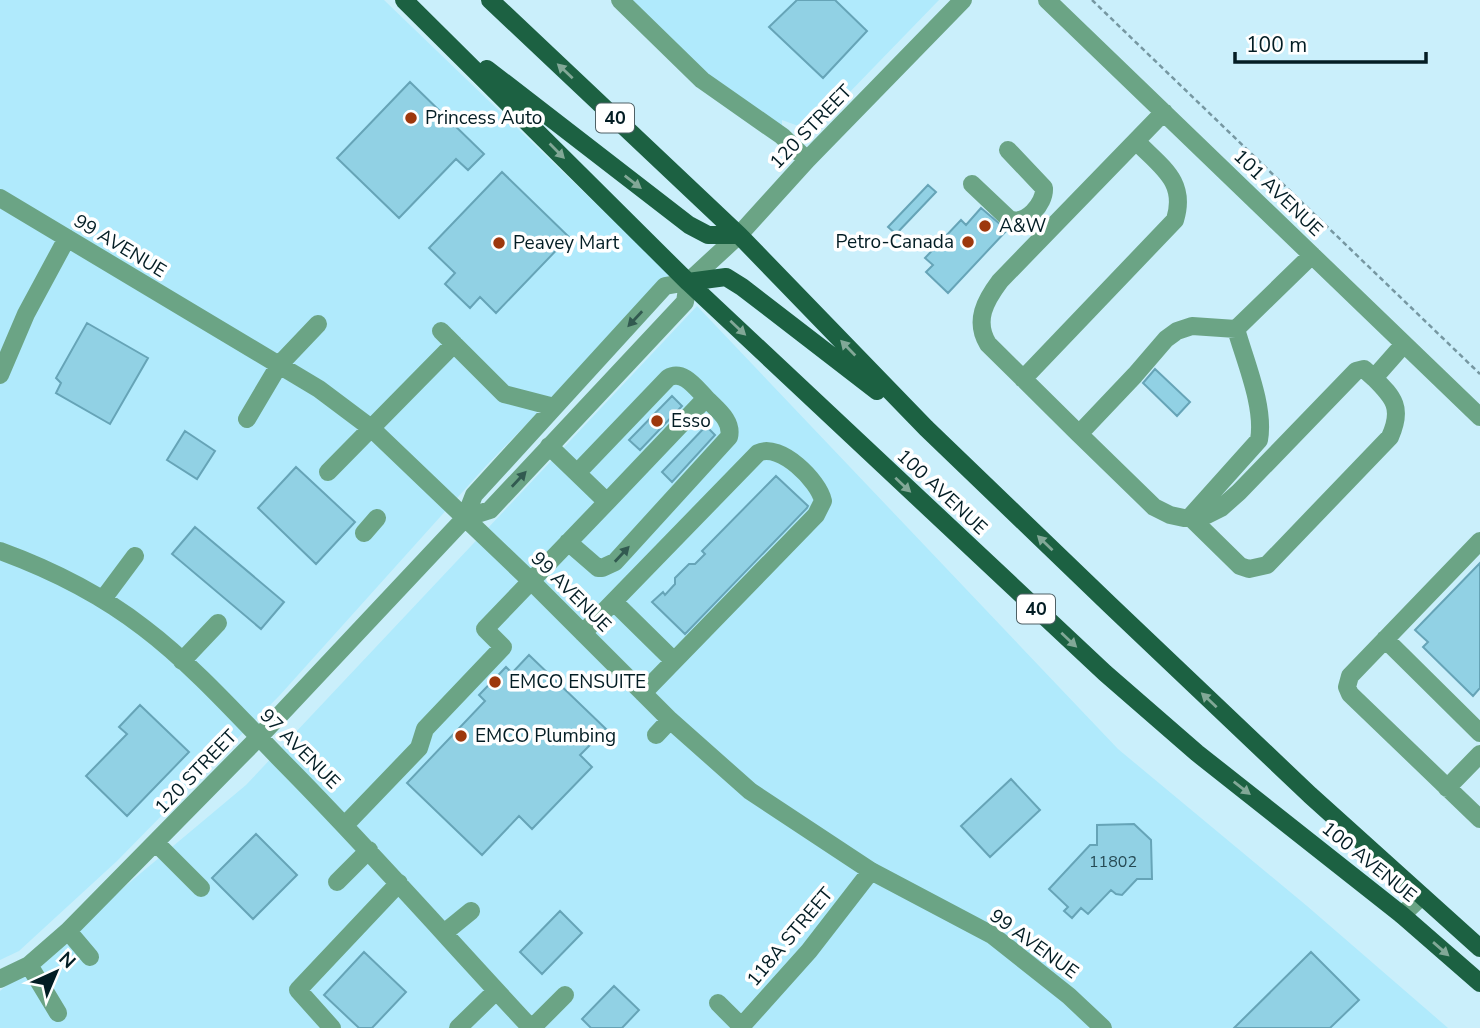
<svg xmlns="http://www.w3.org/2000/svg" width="1480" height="1028" font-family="'Nunito Sans',sans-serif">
<rect width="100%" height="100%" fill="#caeffb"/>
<path fill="#b0eafc" d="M0,0H384L670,275L485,467L280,695L117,861L19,951L0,960Z
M620,0H939L812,131L782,120V136L702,80Z
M697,306L1118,749L1307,906L1448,1028H0V991L246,785Z"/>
<path fill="#91d1e4" stroke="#66a4b7" stroke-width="2" d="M797,0H835L867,31L823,78L769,27Z
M410,82L484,154L468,170L456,159L399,218L337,158Z
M502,172L569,237L496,313L480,297L470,308L445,284L455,273L429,248Z
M928,185L936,192L896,234L888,227Z
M981,208L1007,230L948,293L926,272L933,265L925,258L961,220L966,225Z
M87,323L148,358L110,424L56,393L61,383L56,378Z
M1155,369L1190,402L1177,416L1143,383Z
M672,396L682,406L640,450L629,440Z
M706,426L715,435L672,482L662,472Z
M185,431L215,451L197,479L167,460Z
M296,467L355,522L316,564L258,508Z
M776,476L808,506L807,508L685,634L652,602L663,592L665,595L675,584V578L689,564H695L705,554L702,551Z
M195,527L284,602L261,629L172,554Z
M1480,563V688L1473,696L1423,647L1428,642L1415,630Z
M529,655L606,729L580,755L592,767L532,829L519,816L482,855L407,783L485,701L479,695L506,667L512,673Z
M140,705L189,752L127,816L86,776L127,734L119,727Z
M1011,779L1040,810L990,857L961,826Z
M1134,824L1151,840L1152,879H1137L1122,895L1116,894L1111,890L1088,914L1081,908L1072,918L1064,911L1068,907L1049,889L1090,845H1097V825Z
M256,834L297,875L253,919L212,878Z
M560,911L582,933L542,974L520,952Z
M364,952L406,992L372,1028H359L324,995Z
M1311,952L1359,1000L1330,1028H1234Z
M614,986L639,1010L622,1028H591L582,1019Z"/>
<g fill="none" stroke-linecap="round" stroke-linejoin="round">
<path stroke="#7697a1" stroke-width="2.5" stroke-dasharray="5 3.5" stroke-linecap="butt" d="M1092,0L1480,374"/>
<path stroke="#6ba485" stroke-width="18" d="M620,0L702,80L782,136L807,160
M1047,0L1480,417
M972,184L1009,219C1025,226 1045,204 1044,188L1008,150
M0,198L319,389L371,428L531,581L670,720L750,791L871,871L992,935L1069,996L1103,1028
M1312,255L1236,329L1192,326L1177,331L1166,339L1135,375L1079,434L1154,507L1170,515L1184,518L1207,515L1221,508L1239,492L1356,371L1364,369L1374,378L1404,344
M1236,329C1245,361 1265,407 1259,440L1190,517L1240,566L1249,569L1267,565L1390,437C1403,408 1394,398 1374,378
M441,331L504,394L554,407
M0,375L26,314L67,238
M1023,379L1175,220C1187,181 1161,167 1136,141
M247,419L279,365L318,324
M1079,434L988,344C974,321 985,301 1000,281L1164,112
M328,472L454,344
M577,473L668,378C683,369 696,388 706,398L607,502
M465,518L490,510L685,302L688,282
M364,533L377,518
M1480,541L1350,676L1347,687L1350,694L1480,819
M568,542L598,568H602L615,562L729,437C733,420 716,409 706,398
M0,551C52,570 100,594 144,628C193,665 242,720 285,764C370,850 449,940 531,1028
M103,599L135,556
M614,602L674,661
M583,633L758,453C780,442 819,481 823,501L816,515L643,693
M1385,639L1480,733
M182,661L218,623
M656,735L670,720
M1447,788L1480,754
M345,825L419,748L425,729L503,647L485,629L607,502L549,446
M156,843L201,888
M337,882L369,850
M1402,915L1422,896
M68,931L90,957
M444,933L471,911
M29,965L58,1013
M0,979L29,965L68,931L259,737L465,518L474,495L665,286L688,282L739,235L807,160L963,0
M718,1003L741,1026
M332,1028L298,990L399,883
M458,1028L496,991
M532,1028L565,995
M740,1028L809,951L871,871"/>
<path stroke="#1c6142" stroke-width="18" d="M404,0L688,282L1105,673L1197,753L1402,915L1480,983
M490,0L739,235L926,428L1110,605L1310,795L1480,948
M487,69L689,225L708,235H739
M688,282L726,277L742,287L877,391"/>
</g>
<defs><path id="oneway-solid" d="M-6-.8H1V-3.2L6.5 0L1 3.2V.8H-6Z" transform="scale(1.75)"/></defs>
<g fill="#82a897">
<use href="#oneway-solid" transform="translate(565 71) rotate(-137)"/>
<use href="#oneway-solid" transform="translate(557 151) rotate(45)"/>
<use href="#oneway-solid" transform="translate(633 182) rotate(38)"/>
<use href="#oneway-solid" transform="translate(738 328) rotate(43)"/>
<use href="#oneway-solid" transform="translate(848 348) rotate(-134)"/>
<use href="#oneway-solid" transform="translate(903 485) rotate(43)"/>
<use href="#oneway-solid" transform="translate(1045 543) rotate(-136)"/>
<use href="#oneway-solid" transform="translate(1069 640) rotate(43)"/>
<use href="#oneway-solid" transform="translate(1209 700) rotate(-137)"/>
<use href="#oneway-solid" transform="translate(1242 788) rotate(38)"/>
<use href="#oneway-solid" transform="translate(1441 949) rotate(41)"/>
</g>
<g fill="#325a50">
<use href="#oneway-solid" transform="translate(635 319) rotate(133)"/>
<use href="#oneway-solid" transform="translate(519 479) rotate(-47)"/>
<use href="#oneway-solid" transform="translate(622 554) rotate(-47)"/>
</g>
<g fill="#9d380d" stroke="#fff" stroke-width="2.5">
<circle cx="411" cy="118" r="7"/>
<circle cx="985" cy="226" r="7"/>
<circle cx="968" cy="242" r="7"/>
<circle cx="499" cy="243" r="7"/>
<circle cx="657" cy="421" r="7"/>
<circle cx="495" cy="682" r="7"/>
<circle cx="461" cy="736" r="7"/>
</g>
<g text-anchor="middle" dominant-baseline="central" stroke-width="7" stroke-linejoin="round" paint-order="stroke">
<g font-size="16" fill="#264a54">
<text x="1113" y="862">11802</text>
</g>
<g fill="#fff" stroke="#4f6166" stroke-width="2">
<rect x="596" y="103.5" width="38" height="29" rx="5"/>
<rect x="1017" y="594.5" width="38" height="29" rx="5"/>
</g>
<g font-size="18" font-weight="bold" fill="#031d24">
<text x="615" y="118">40</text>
<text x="1036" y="609">40</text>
</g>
<g font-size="19" fill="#031d24" stroke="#fff" text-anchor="start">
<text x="425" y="118">Princess Auto</text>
<text x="999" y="226">A&amp;W</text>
<text x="954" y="242" text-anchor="end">Petro-Canada</text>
<text x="513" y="243">Peavey Mart</text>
<text x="671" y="421">Esso</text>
<text x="509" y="682">EMCO ENSUITE</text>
<text x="475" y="736">EMCO Plumbing</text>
</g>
<g font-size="19" fill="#031d24" stroke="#fff">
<text transform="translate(811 127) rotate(-46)">120 STREET</text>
<text transform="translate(1278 193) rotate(44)">101 AVENUE</text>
<text transform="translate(120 246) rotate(31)">99 AVENUE</text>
<text transform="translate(942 492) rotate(43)">100 AVENUE</text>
<text transform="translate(571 592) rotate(45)">99 AVENUE</text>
<text transform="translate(300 749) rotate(45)">97 AVENUE</text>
<text transform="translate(196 772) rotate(-46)">120 STREET</text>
<text transform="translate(1369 862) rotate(39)">100 AVENUE</text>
<text transform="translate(790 937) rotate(-50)">118A STREET</text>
<text transform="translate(1034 944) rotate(36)">99 AVENUE</text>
</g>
</g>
<g transform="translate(56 972) rotate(44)" stroke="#ffffff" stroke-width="5" paint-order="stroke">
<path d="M0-5L12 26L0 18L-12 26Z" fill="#031d24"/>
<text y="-10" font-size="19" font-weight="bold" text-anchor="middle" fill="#031d24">N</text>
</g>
<path d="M1235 52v10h191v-10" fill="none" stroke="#031d24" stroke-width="3.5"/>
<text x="1246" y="52" font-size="21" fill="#031d24" stroke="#ffffff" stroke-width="5" paint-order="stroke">100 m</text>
</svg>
